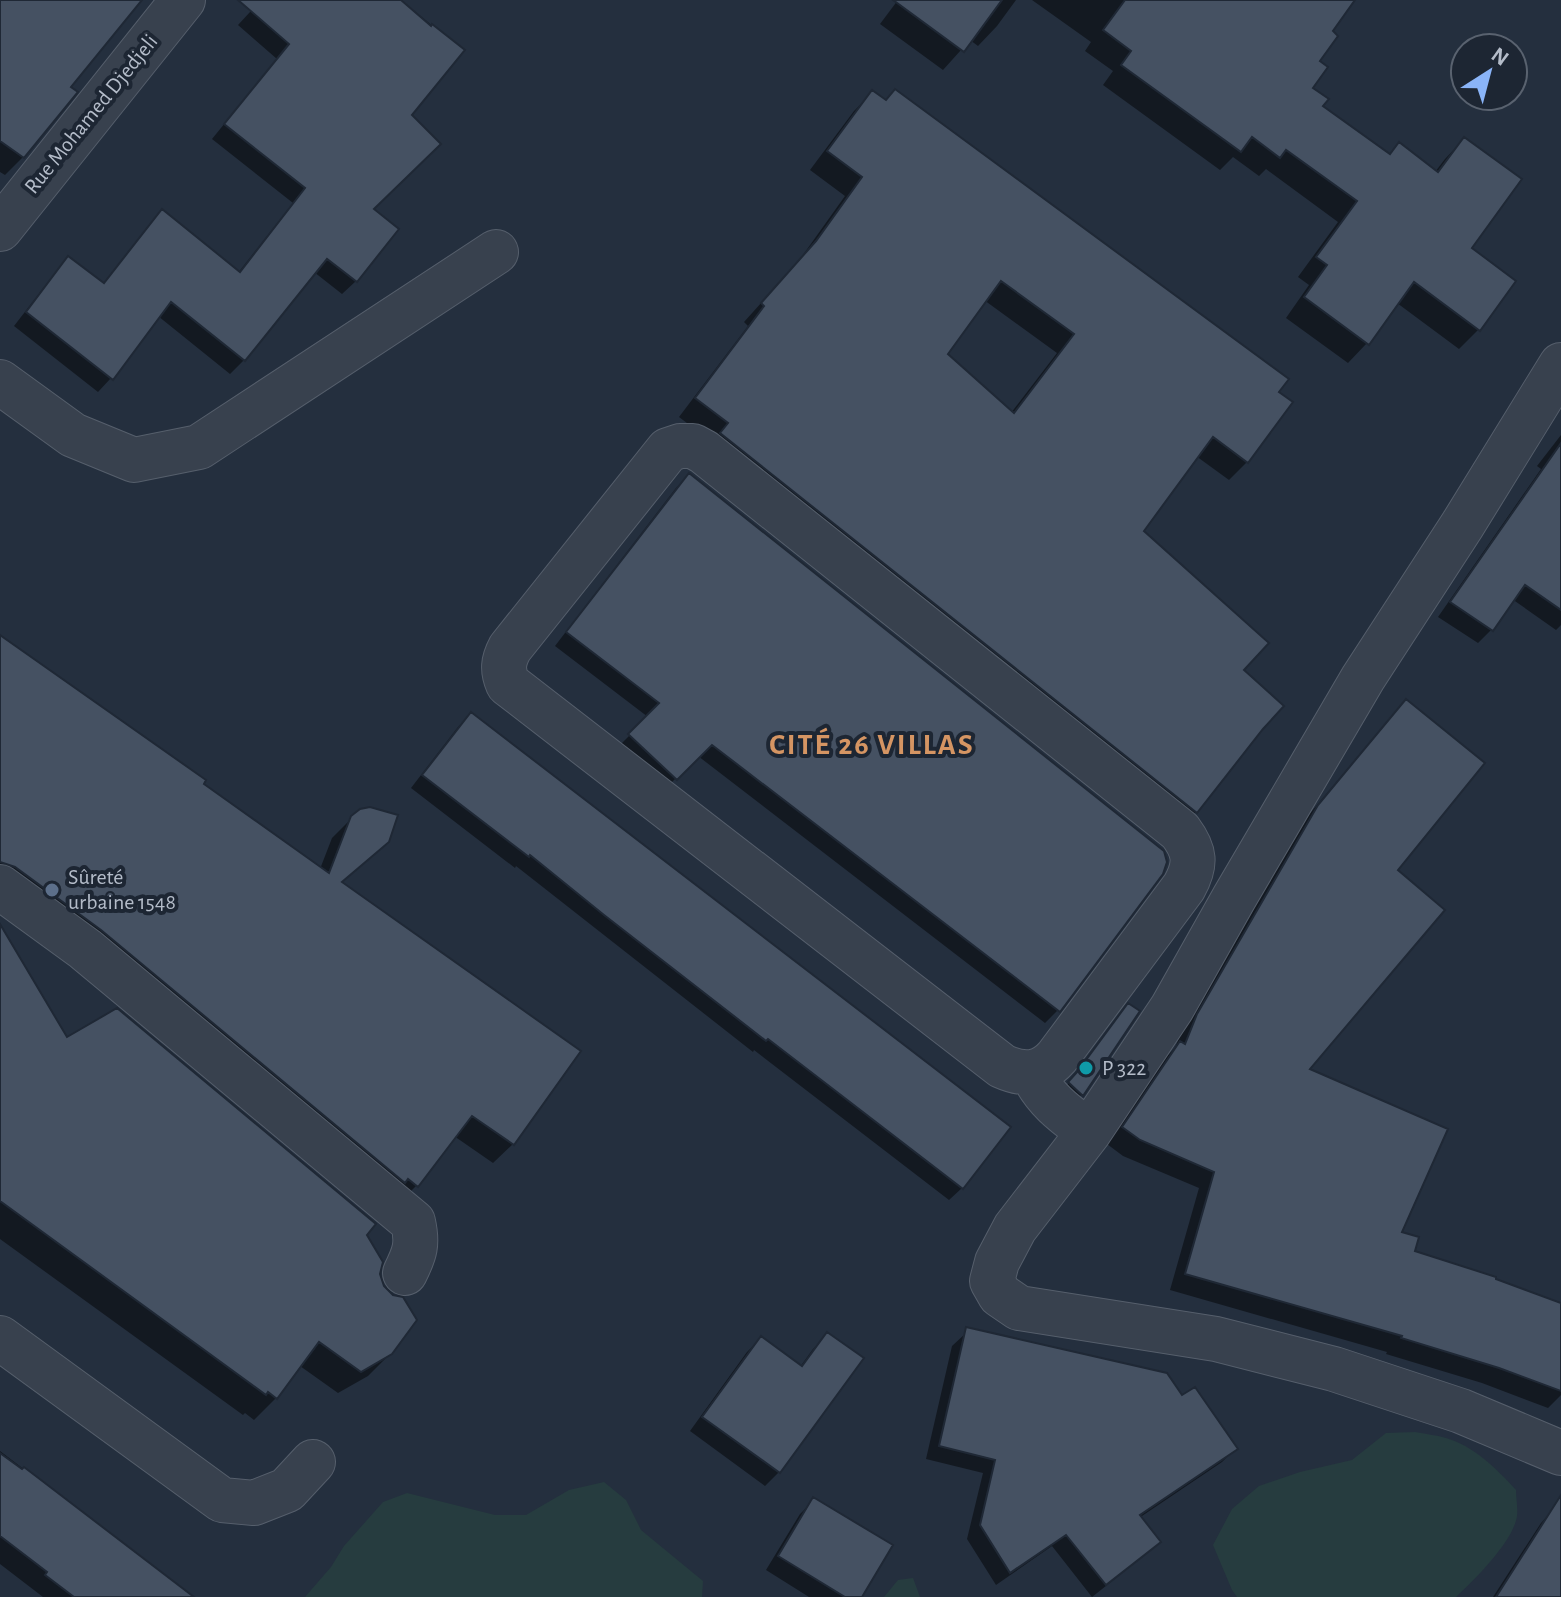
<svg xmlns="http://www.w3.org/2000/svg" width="1561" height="1597" font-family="'Alegreya Sans',sans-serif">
<rect width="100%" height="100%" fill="#242f3e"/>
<path fill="#263c3f" d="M1415,1432C1425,1434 1436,1435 1446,1438C1474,1446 1497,1469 1516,1490C1516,1498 1518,1508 1517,1516C1513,1542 1475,1579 1456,1597H1237L1232,1590L1213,1545L1232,1509L1259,1486L1300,1472L1352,1460L1386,1433Z
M604,1482L626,1500L641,1530L703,1581L702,1597H305L331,1567L344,1546L383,1502L407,1493L495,1515H526L569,1490Z
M913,1578L920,1597H884L898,1580Z"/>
<path fill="#0007" fill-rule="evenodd" d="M0,0H140L68,87L23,157L5,175L0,172Z
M261,0H401L462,50L409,115L371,209L396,229L356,281L342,294L314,272L244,360L230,374L158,316L111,378L98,392L14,326L55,273L69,259L102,285L149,225L163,212L238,273L293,203L212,139L277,59L238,25Z
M898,0H1016L997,26L978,46L970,40L943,70L880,24Z
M1032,0H1327L1330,32L1317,62L1310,88L1320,107L1388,156L1399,145L1435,172L1445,159L1464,139L1469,248L1478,330L1459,349L1397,303L1367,343L1348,363L1286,318L1309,285L1298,277L1338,222L1266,169L1259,176L1233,157L1220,170L1103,85L1113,71L1085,51L1091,42Z
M872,93L1277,392L1247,462L1229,480L1196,456L1141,531L1242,670L1196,812L1178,830L712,442L679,417L748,326L744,322L798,262L845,196L810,170L854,111ZM984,300L1057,353L1011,413L945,355Z
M1561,435V625L1556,630L1512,599L1491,630L1478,643L1438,617L1541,469L1537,466Z
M690,475L1058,1010L1045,1023L698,756L662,792L617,748L648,717L555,646L676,488Z
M0,638L320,869L332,838L352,818L387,841L341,883L578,1052L513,1144L493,1163L454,1136L417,1185L397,1205L0,889Z
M1406,701L1395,870L1307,1070L1399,1233L1412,1252L1561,1305V1395L1548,1408L1482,1383L1386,1354L1387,1352L1170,1290L1199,1188L1123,1156L1107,1144L1164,1059L1175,1048L1181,1033L1302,823L1390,718Z
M471,715L962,1188L949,1200L754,1050L753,1052L516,866L515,868L411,788L458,727Z
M0,971L67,1040L365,1235L378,1274L391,1353L368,1376L338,1393L300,1366L276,1398L254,1420L245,1413L243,1415L0,1239Z
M1137,1012L1081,1095L1075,1101L1063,1089Z
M966,1333L1182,1398L1235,1449L1222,1462L1139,1518L1158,1542L1145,1555L1092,1597L1052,1546L996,1585L967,1539L983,1473L926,1459L952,1346Z
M827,1335L779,1472L765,1486L690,1431L747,1352L761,1338L800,1367L813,1349Z
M0,1451L182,1590L183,1597H43L0,1564Z
M814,1500L860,1597H809L766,1570L800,1514Z
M1554,1509L1561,1513V1597H1493L1541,1523Z"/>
<path fill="#455162" stroke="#1f2835" stroke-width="2" fill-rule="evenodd" d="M0,0H142L71,87L78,92L24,158L0,141Z
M238,0H401L431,26L432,24L465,50L412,115L441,144L374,209L399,229L357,282L327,259L245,361L171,302L113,380L26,312L68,256L104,283L162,209L240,272L305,188L224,124L289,44Z
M893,0H1002L964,52Z
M1125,0H1355L1333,31L1338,36L1320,61L1328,67L1313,88L1329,99L1323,106L1390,154L1399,142L1438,172L1464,137L1522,179L1472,248L1516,281L1480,331L1414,282L1369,345L1304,297L1327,265L1316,257L1357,201L1286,150L1280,158L1252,137L1241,152L1121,65L1131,51L1103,30Z
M895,89L1289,379L1279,392L1293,402L1248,463L1213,437L1144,531L1269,643L1244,670L1284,706L1263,729L1197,813L720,433L728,423L695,398L764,306L761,303L816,241L862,177L827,151L872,90L886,100ZM1001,281L1074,334L1014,413L948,354Z
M1561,443V610L1525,585L1493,631L1450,602Z
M689,473L1164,851L1167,862L1163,874L1060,1012L712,745L677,780L628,734L659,703L566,632Z
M0,635L206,780L204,784L329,873L351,816L360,809L370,807L398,815L389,842L342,882L581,1051L514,1145L472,1116L418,1187L408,1179L405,1183L101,930L15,867L0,862Z
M1406,699L1485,763L1398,870L1445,910L1310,1069L1448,1129L1402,1232L1419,1237L1415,1251L1496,1277V1279L1561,1303V1391L1499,1368L1401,1338L1402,1336L1185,1274L1214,1172L1140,1140L1122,1127L1180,1041L1185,1044L1197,1014L1318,805Z
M471,712L1011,1127L963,1189L768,1039L766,1041L604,915L530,855L529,857L422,775Z
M0,924L67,1037L117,1008L376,1224L367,1235L383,1262L380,1274L384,1286L393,1295L403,1297L417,1320L392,1354L361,1372L319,1342L277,1399L268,1392L266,1395L0,1201Z
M1128,1003L1140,1011L1083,1096L1068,1082L1077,1072Z
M966,1327L1167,1373L1182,1395L1195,1387L1238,1449L1140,1515L1161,1542L1106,1585L1066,1535L1010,1573L980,1525L995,1460L939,1446Z
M827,1332L864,1358L780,1473L702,1417L761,1336L802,1366Z
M0,1453L22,1469L24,1467L194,1597H74L45,1575L47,1572L0,1536Z
M1561,1495V1597H1496Z
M813,1497L893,1545L862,1597H845L778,1556Z"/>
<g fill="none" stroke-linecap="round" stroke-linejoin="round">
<g stroke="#565f6c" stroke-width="46">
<path id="minor" d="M0,229L183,0
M1561,365L1463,524L1363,678L1234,898L1172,1008L1089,1132L1015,1228L997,1262L992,1281L1000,1295L1019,1308L1216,1339L1334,1369L1461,1411L1561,1453
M0,382L73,435L134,460L199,447L496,252
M680,446H693L704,452L1180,831C1195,851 1197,864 1184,887L1057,1057C1041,1075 1024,1076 1002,1066L508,684C502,670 503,661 510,648L660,460L668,450Z
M0,887L85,949L413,1222C418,1244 415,1253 405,1273
M1032,1073C1046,1101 1065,1114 1089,1132
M0,1338L222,1500L254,1503L287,1490L313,1462"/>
</g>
<use href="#minor" stroke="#38414e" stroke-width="44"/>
</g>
<circle fill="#5c6f8a" stroke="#1d2633" stroke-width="3" cx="52" cy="890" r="8"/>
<circle fill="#0f9aa8" stroke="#1d2633" stroke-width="3" cx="1086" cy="1068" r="8"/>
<g text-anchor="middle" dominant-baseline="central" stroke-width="8" stroke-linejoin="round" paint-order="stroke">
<g font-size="22" fill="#b4bcc9" stroke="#1d2633">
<text transform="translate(91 114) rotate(-51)">Rue Mohamed Djedjeli</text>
</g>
<g font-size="22" fill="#b4bcc9" stroke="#1d2633" text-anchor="start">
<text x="68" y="877">Sûreté<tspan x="68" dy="25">urbaine 1548</tspan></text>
<text x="1102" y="1068">P 322</text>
</g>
<g font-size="30" font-weight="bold" letter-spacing="2" fill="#d59563" stroke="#1d2633">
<text x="872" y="745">CITÉ 26 VILLAS</text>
</g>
</g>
<g transform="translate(1489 72) rotate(36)"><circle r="38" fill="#1d2633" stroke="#59626f" stroke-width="2"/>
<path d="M0-6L14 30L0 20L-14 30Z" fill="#8ab4f8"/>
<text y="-12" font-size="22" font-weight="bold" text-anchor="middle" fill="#b4bcc9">N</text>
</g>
</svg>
